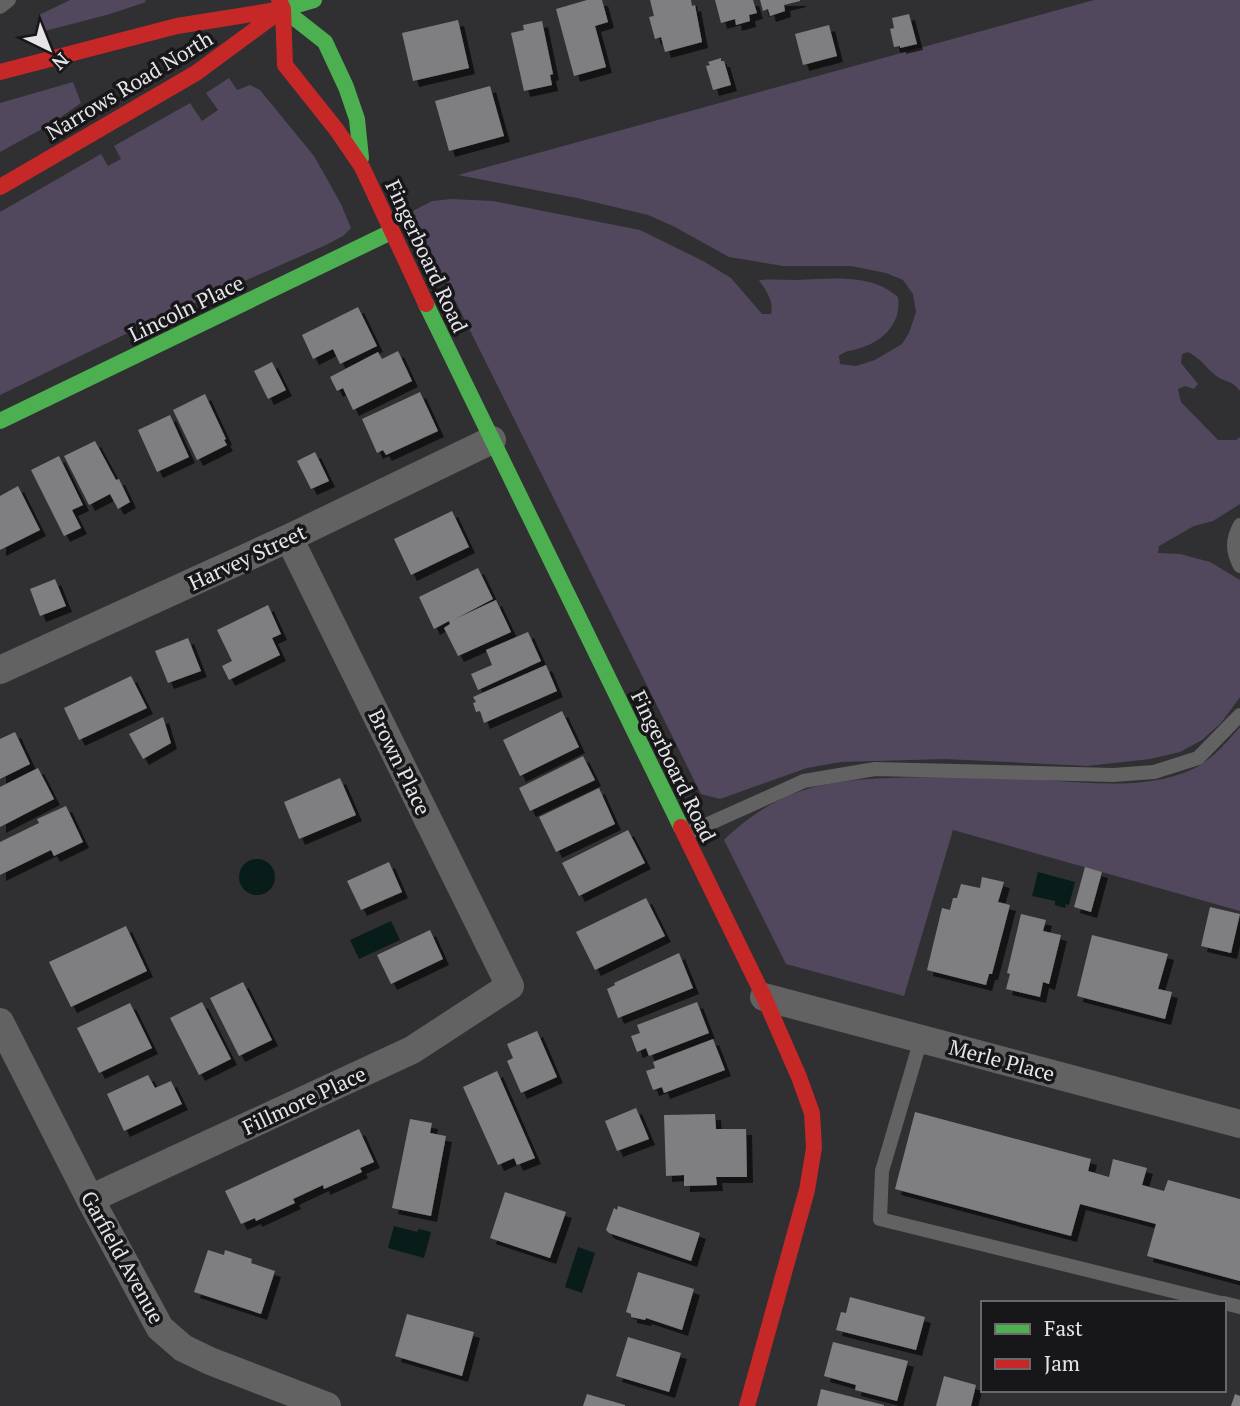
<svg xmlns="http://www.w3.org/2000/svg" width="1240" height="1406" font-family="'PT Serif',serif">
<defs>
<filter id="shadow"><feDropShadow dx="6" dy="6" stdDeviation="0" flood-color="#0009"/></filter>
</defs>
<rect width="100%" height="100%" fill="#302f32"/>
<path fill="#51485d" d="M70,0H145L146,2L110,14L45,31L39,15Z
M1094,0H1240V391C1231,379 1225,383 1215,375C1204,366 1203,360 1188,352L1182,354L1181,363L1198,384L1194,389L1185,386L1178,389L1181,402L1218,440H1236L1240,437V504L1213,521L1194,526L1159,546L1158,553L1180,554L1210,562L1240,580V697L1221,723L1202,740L1180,752L1150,759L1087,766L945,759L841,762L807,768L720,799L701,794L411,212L432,201L451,199L493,201L640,230L703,261L731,278L762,314H771C774,301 766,291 759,280C771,279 784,280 797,280C832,279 870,273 898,297C902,322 884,341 860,348C852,351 846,350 839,356L840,364L856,366L875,360L902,344L909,333L916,312L913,294L903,280L886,273L851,266H783L729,257L673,226L648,215L577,198L458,175Z
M229,78L237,90L250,85L260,90L314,156L341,204L351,228L343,236L326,245L136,329L0,395V212L101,154L108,166L121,159L114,146L190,103L202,121L218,110L206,93Z
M73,82L81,103L51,124L0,152V103Z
M1240,727V911L953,830L904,996L786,964L724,840C742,822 766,805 790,795C838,776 892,778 943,777C977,777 1011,777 1045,780C1092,783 1148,790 1193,769C1213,759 1226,743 1240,727Z"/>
<path fill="#081d1a" d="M239 877a18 18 0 1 1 36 0a18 18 0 1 1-36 0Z
M1038,872L1075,882L1069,905L1066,904L1065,908L1055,905V901L1032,896Z
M391,921L400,940L359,959L350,940Z
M394,1226L417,1232L419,1229L431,1232L424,1258L388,1248Z
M578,1247L595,1253L582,1293L565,1287Z"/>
<path fill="#7f7e81" filter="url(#shadow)" d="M587,0H602L608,22L595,26L606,67L574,76L556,9Z
M650,0H691L692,6L695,5L702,42L665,52L661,37L655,39L649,17L654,16Z
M715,0H753L757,13L749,15L750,21L736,25L735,19L721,23Z
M760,0H800V1L784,5L785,11L770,16L768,9L763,11Z
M909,14L917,44L900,48V46L894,47L890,29L894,28L892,18Z
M458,20L469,68L413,81L402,33Z
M542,21L553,74L550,75L552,85L524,91L511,33L524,30L523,25Z
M829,25L837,56L803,65L795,34Z
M721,58V61H724L731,85L713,90L706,66L710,65L708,62Z
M490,86L504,136L449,151L435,101Z
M358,307L377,346L340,364L333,349L313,359L302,335Z
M398,351L412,381L353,410L343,388L337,391L330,377L378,352L382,359Z
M272,362L286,390L268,399L254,371Z
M420,392L438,431L386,455L383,450L377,453L362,419Z
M205,394L226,439L224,440L227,445L197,460L173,410Z
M170,415L189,457L157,472L138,430Z
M95,441L116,480L119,479L130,502L118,509L110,494L89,505L64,456Z
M315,452L329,481L311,489L297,461Z
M59,456L83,505L72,510L81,528L64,536L31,470Z
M18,486L40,530L0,550V496Z
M452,511L469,547L411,575L394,539Z
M478,568L493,599L455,619L496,600L511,632L458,656L444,628L450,624L449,621L434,629L419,597Z
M55,579L66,606L40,616L30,589Z
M268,605L281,634L272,638L280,655L229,680L222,666L232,661L217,630Z
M528,632L541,661L478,690L471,674L492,665L486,650Z
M188,638L201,671L168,683L155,651Z
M546,665L557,691L484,723L480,711L476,712L473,703L476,702L473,697Z
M131,676L147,708L79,740L64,708Z
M562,711L579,747L520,776L503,740Z
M163,717L171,743L143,759L129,734Z
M15,732L30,764L0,779V739Z
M583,756L595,780L530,811L519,788Z
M38,768L54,799L0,827V787Z
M340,778L356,815L299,839L284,802Z
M599,788L615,824L556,852L539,817Z
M66,806L83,842L54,856L51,850L0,875V842L39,823L37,819Z
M628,830L645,863L579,896L562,863Z
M389,862L402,892L361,910L347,881Z
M1085,867L1102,872L1091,912L1074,907Z
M982,877L1004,882L998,902L1010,905L992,974H989L986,985L927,970L942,908L950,910L953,898H957L961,884L980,888Z
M646,898L665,936L595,970L576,932Z
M1210,907L1240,914L1231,953L1201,946Z
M1021,914L1046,920L1043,931L1061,935L1049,984L1043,982L1040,997L1006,989L1010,974L1007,973Z
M126,926L147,971L71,1007L49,962Z
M430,930L443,959L391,984L377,955Z
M1092,935L1168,954L1158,989L1172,992L1165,1019L1077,996Z
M679,953L693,988L618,1018L607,989L615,985L614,983Z
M243,982L272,1040L239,1056L210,998Z
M202,1002L231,1059L199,1075L170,1018Z
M697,1002L709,1033L649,1056L646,1048L637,1052L631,1036L640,1033L637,1025Z
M130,1003L152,1048L99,1073L77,1028Z
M537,1031L557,1077L521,1093L507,1061L513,1058L507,1044Z
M713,1039L725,1070L664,1093L662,1087L653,1090L646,1071L655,1068L653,1062Z
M497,1071L535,1158L517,1165L514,1158L498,1165L463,1087Z
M148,1075L155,1088L171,1081L182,1104L124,1131L107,1094Z
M636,1108L649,1139L617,1151L605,1121Z
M915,1112L1091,1159L1088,1171L1109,1177L1113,1159L1147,1168L1142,1185L1164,1191L1168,1180L1240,1199V1281L1147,1256L1156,1224L1080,1204L1071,1236L895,1189Z
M715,1114L716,1129H746L747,1177H716L717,1185L684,1186V1175L666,1176L664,1115Z
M410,1119L432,1123L430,1133L446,1136L431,1216L392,1208Z
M359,1129L374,1162L360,1168L362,1172L342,1181L324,1189L323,1185L293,1199L295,1203L256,1221L255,1218L241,1224L225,1191Z
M505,1192L566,1212L550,1258L490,1238Z
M618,1206L700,1233L691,1261L609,1233L606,1230L614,1208L617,1210Z
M208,1250L224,1255L225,1250L252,1259L251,1263L275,1271L261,1314L194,1292Z
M638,1272L694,1289L682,1330L646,1318L645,1320L631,1317V1314L626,1312Z
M850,1297L925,1317L916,1350L836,1330L841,1312L846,1313Z
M407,1314L474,1332L462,1376L395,1356Z
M628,1337L681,1353L669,1392L616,1376Z
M833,1342L908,1361L897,1401L855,1390L856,1385L824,1376Z
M944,1376L976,1385L971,1406H936Z
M821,1389L884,1405V1406H817Z
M587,1394L625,1405V1406H583Z
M1235,1394L1240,1396V1406H1231Z"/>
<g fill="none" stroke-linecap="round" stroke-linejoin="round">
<path stroke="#626263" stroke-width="14" d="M0,7L9,0
M1240,525C1232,540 1232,550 1240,566
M686,834L804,781L875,769L1113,775L1154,772L1198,758L1240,715
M921,1039L882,1171L880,1219L1221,1303
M1224,1303L1240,1307"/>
<path stroke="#626263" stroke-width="28" d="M0,670L289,538L492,440
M764,997L1240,1124
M0,1022L90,1199L160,1328L183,1348L210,1361L327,1406
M90,1199L412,1050L510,986L289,538"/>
<path stroke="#4caf50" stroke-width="16" d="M283,9L325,42L346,87L357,119L361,158
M283,9L314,0
M426,304L681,827
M0,421L391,232"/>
<path stroke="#c62828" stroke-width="16" d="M279,0L283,9L285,65L336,129L362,167L426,304
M0,72L177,26L283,9
M0,187L196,73L283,9
M681,827L764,997L799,1077L812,1113L814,1148L807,1190L747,1406"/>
</g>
<g text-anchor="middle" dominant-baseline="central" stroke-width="7" stroke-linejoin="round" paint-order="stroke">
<g font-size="21" fill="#e6e4e8" stroke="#171619">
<text transform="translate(129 85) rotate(-31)">Narrows Road North</text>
<text transform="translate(427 256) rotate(65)">Fingerboard Road</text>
<text transform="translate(186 308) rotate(-26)">Lincoln Place</text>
<text transform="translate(247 557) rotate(-25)">Harvey Street</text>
<text transform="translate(400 762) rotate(64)">Brown Place</text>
<text transform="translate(674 766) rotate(64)">Fingerboard Road</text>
<text transform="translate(1002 1060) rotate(15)">Merle Place</text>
<text transform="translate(304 1100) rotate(-25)">Fillmore Place</text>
<text transform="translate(123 1257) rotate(61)">Garfield Avenue</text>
</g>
</g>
<rect x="981" y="1301" width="245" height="91" fill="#171619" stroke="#6a686c" stroke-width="2"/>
<rect x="995" y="1324" width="35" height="10" fill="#4caf50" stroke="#6a686c" stroke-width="2"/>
<text x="1044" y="1336" font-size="21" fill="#e6e4e8">Fast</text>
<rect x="995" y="1359" width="35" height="10" fill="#c62828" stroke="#6a686c" stroke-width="2"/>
<text x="1044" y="1371" font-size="21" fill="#e6e4e8">Jam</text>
<g transform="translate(49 49) rotate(137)" stroke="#171619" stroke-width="5" paint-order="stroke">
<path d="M0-5L12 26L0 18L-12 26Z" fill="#e6e4e8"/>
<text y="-10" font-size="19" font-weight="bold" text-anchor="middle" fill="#e6e4e8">N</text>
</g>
</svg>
